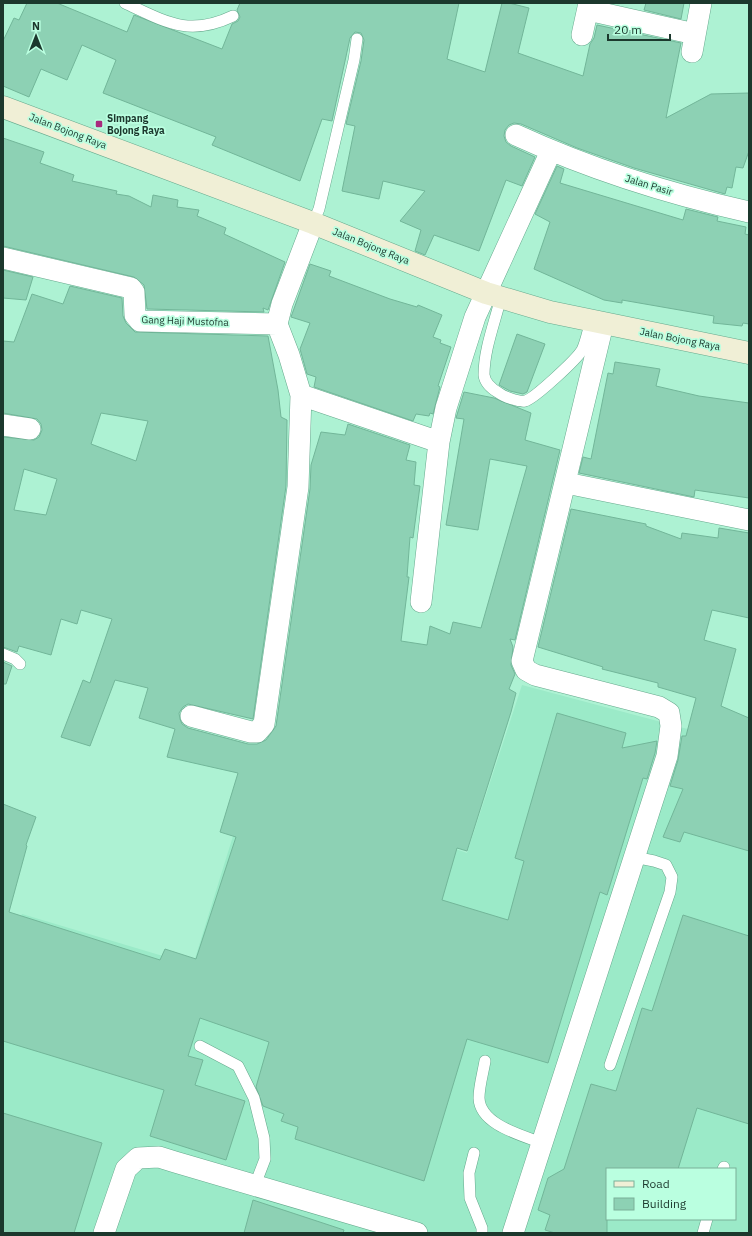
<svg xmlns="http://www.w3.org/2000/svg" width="752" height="1236" font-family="'IBM Plex Sans',sans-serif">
<rect width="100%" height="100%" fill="#adf2d3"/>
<path fill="#9beac8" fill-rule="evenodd" d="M522,685L714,736L749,848V1233H3V960L22,914L193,965L251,778L467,853ZM607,1169H735V1219H607Z"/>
<path fill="#8dd1b4" stroke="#72b699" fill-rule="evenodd" d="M27,3H57L127,32L134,15L222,49L232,24L238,21L240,17L237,10L240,3H459L447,59L485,72L502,3H509L529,8L518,53L583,76L590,44L594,38L597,25L681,43L666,118L711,94L749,93V151L743,168L736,167L732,188L727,187L725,194L634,168L577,148L521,124L514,123L509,125L505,130L504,136L506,142L511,146L535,157L522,186L506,180L479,251L434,235L425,255L415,251L421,230L400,221L425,191L383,181L379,199L342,191L355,126L346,124L361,61L364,40L361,33L355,32L350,38L332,121L322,119L300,181L212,145L216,137L103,93L116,60L82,45L67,80L41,69L29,97L3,86V41L14,18L19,20Z
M646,3H684L681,19L644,10Z
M3,138L44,152L40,163L74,175L72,181L117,191L116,194L129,196L151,207L153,195L178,200L177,207L199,210L197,216L226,228L224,234L285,262L268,310L263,308L264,312L147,309L144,285L134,277L3,246Z
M557,166L564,169L560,183L683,220L686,209L718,217L717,221L746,227L745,234L749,235V324L743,323L742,326L713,323L714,316L622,300V303L604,300L534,269L550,222L535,214Z
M310,264L331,271L329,276L390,299L417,307L418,305L442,315L433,337L441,340L440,343L451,347L438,386L440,387L433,414L430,413L429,416L416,414L413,421L314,387L316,377L307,374L300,349L310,323L291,317Z
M3,270L33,277L26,300L3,298Z
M70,286L122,298L123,316L126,323L135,332L268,336L278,390L281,417L287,420L286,486L253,719L188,704L183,707L179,713L180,719L182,724L188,728L248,744H257L266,740L276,726L310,489L311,465L321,432L345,435L348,424L410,445L406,460L416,462L414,485L420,486L413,538L410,537L407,577H409L401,641L427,645L430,626L450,634L453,622L481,628L527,466L490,459L478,530L446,525L464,419L456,418L464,392L494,398L531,413L525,440L560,450L515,640L510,639L513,647L511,665L515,674L509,689L516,693L511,712L467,851L457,848L442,900L508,920L524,861L515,858L557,713L626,733L622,748L657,741L655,753L647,779L643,778L607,895L600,892L548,1063L467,1039L424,1181L295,1139L298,1127L281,1121L284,1114L263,1106L256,1087L269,1042L200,1018L188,1056L203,1060L195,1085L245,1101L226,1160L150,1136L164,1090L3,1041V804L36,817L26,845L27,846L9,912L160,960L165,949L196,959L236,837L220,832L238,773L167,757L175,729L139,718L148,688L115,680L90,746L61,737L83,680L90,683L112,619L81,610L77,624L61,619L51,655L19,646L17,652L3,647V437L34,440L39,437L42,430L41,424L37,419L3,413V341L14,342L32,294L63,304ZM101,413L148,421L136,461L91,444ZM24,469L57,479L46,515L14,510Z
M517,334L545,344L527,392L523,394L510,391L499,385Z
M615,362L660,369L656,386L699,396L749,403V498L695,490L694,497L579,473L583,457L591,459L608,373L613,374Z
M571,509L646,524V526L681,539L682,533L718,538L719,528L749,533V618L712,610L704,640L736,649L721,706L749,718V851L684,832L680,842L663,837L683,789L670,786L678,760L682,736H686L696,698L658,687V683L602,669L603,667L538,647Z
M3,662L12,666L6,684H3Z
M683,915L749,936V1124L697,1108L678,1169H607V1233H555L545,1230L550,1215L538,1210L548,1178L564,1169L591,1084L616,1091L642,1008L652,1011Z
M3,1113L102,1143L74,1233H3Z
M253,1200L344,1230L343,1233H244Z"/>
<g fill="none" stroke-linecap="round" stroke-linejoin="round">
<g stroke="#66a98d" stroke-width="12">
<path id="lane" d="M125,3C166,22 189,37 233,16
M313,223L319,209L354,60L357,39
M501,297C495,322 484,349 484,375C485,383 492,389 499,393C504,397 519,402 525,401C534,399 577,359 582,350C586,342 588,330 591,321
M3,654L15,659L20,664
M200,1046L238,1066L254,1098L264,1138L265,1159L255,1185
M485,1061C483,1073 479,1086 479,1098C480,1125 522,1135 542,1143
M610,1065L670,892L672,877L666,865L654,861L634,857
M474,1153L469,1173L470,1198L482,1228V1233
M723,1169L724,1167
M703,1233L707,1219"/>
</g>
<g stroke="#66a98d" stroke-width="22">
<path id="street" d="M588,10L695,34
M582,35L589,3
M692,52L701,3
M516,135C590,169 669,194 749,212
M3,258L131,288L134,292L135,315L140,321L277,324
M301,395L439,442
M3,425L30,429
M566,483L749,520
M421,602L439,442L446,408L475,317L551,151
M191,716L251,732H257L264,724L298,487L301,395L289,355L277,324L282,304L313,223
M104,1233L126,1169L138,1158L159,1157L175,1162L417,1233
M513,1233L667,756L671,726L669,713L659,707L535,675L526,670L522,661L603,324"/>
</g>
<g stroke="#66a98d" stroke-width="23">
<path id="secondary" d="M3,107L313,223L486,293L550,312L749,353"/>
</g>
<use href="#lane" stroke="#fff" stroke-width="11"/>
<use href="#street" stroke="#fff" stroke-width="21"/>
<use href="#secondary" stroke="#f0efd6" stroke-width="22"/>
</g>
<rect fill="#a82b7d" stroke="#baffe0" stroke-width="1.5" x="95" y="120" width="8" height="8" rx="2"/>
<g text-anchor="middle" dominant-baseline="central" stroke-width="3.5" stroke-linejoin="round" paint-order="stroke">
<g font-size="10" font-weight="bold" fill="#1c382d" stroke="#baffe0" text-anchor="start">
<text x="107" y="118">Simpang<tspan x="107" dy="12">Bojong Raya</tspan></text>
</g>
<g font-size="10" fill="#1c382d" stroke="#baffe0">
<text transform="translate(68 131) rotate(21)">Jalan Bojong Raya</text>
<text transform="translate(649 185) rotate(17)">Jalan Pasir</text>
<text transform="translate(371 246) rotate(22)">Jalan Bojong Raya</text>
<text transform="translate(185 321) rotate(2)">Gang Haji Mustofna</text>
<text transform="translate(680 339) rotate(11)">Jalan Bojong Raya</text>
</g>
</g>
<rect width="752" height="1236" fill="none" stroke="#1c382d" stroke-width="8"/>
<rect x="606" y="1168" width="130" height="52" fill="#baffe0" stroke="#7baf98"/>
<rect x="614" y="1181" width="20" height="6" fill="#f0efd6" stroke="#7baf98"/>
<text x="642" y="1188" font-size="12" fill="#1c382d">Road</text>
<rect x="614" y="1198" width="20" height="12" fill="#8dd1b4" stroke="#7baf98"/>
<text x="642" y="1208" font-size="12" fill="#1c382d">Building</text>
<g transform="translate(36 36)" stroke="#baffe0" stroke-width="3" paint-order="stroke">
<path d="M0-3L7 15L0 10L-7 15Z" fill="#1c382d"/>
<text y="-6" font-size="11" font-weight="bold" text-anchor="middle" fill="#1c382d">N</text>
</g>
<path d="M608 34v6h62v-6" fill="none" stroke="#1c382d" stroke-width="2"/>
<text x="614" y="34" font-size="12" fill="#1c382d" stroke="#baffe0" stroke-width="3" paint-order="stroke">20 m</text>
</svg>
